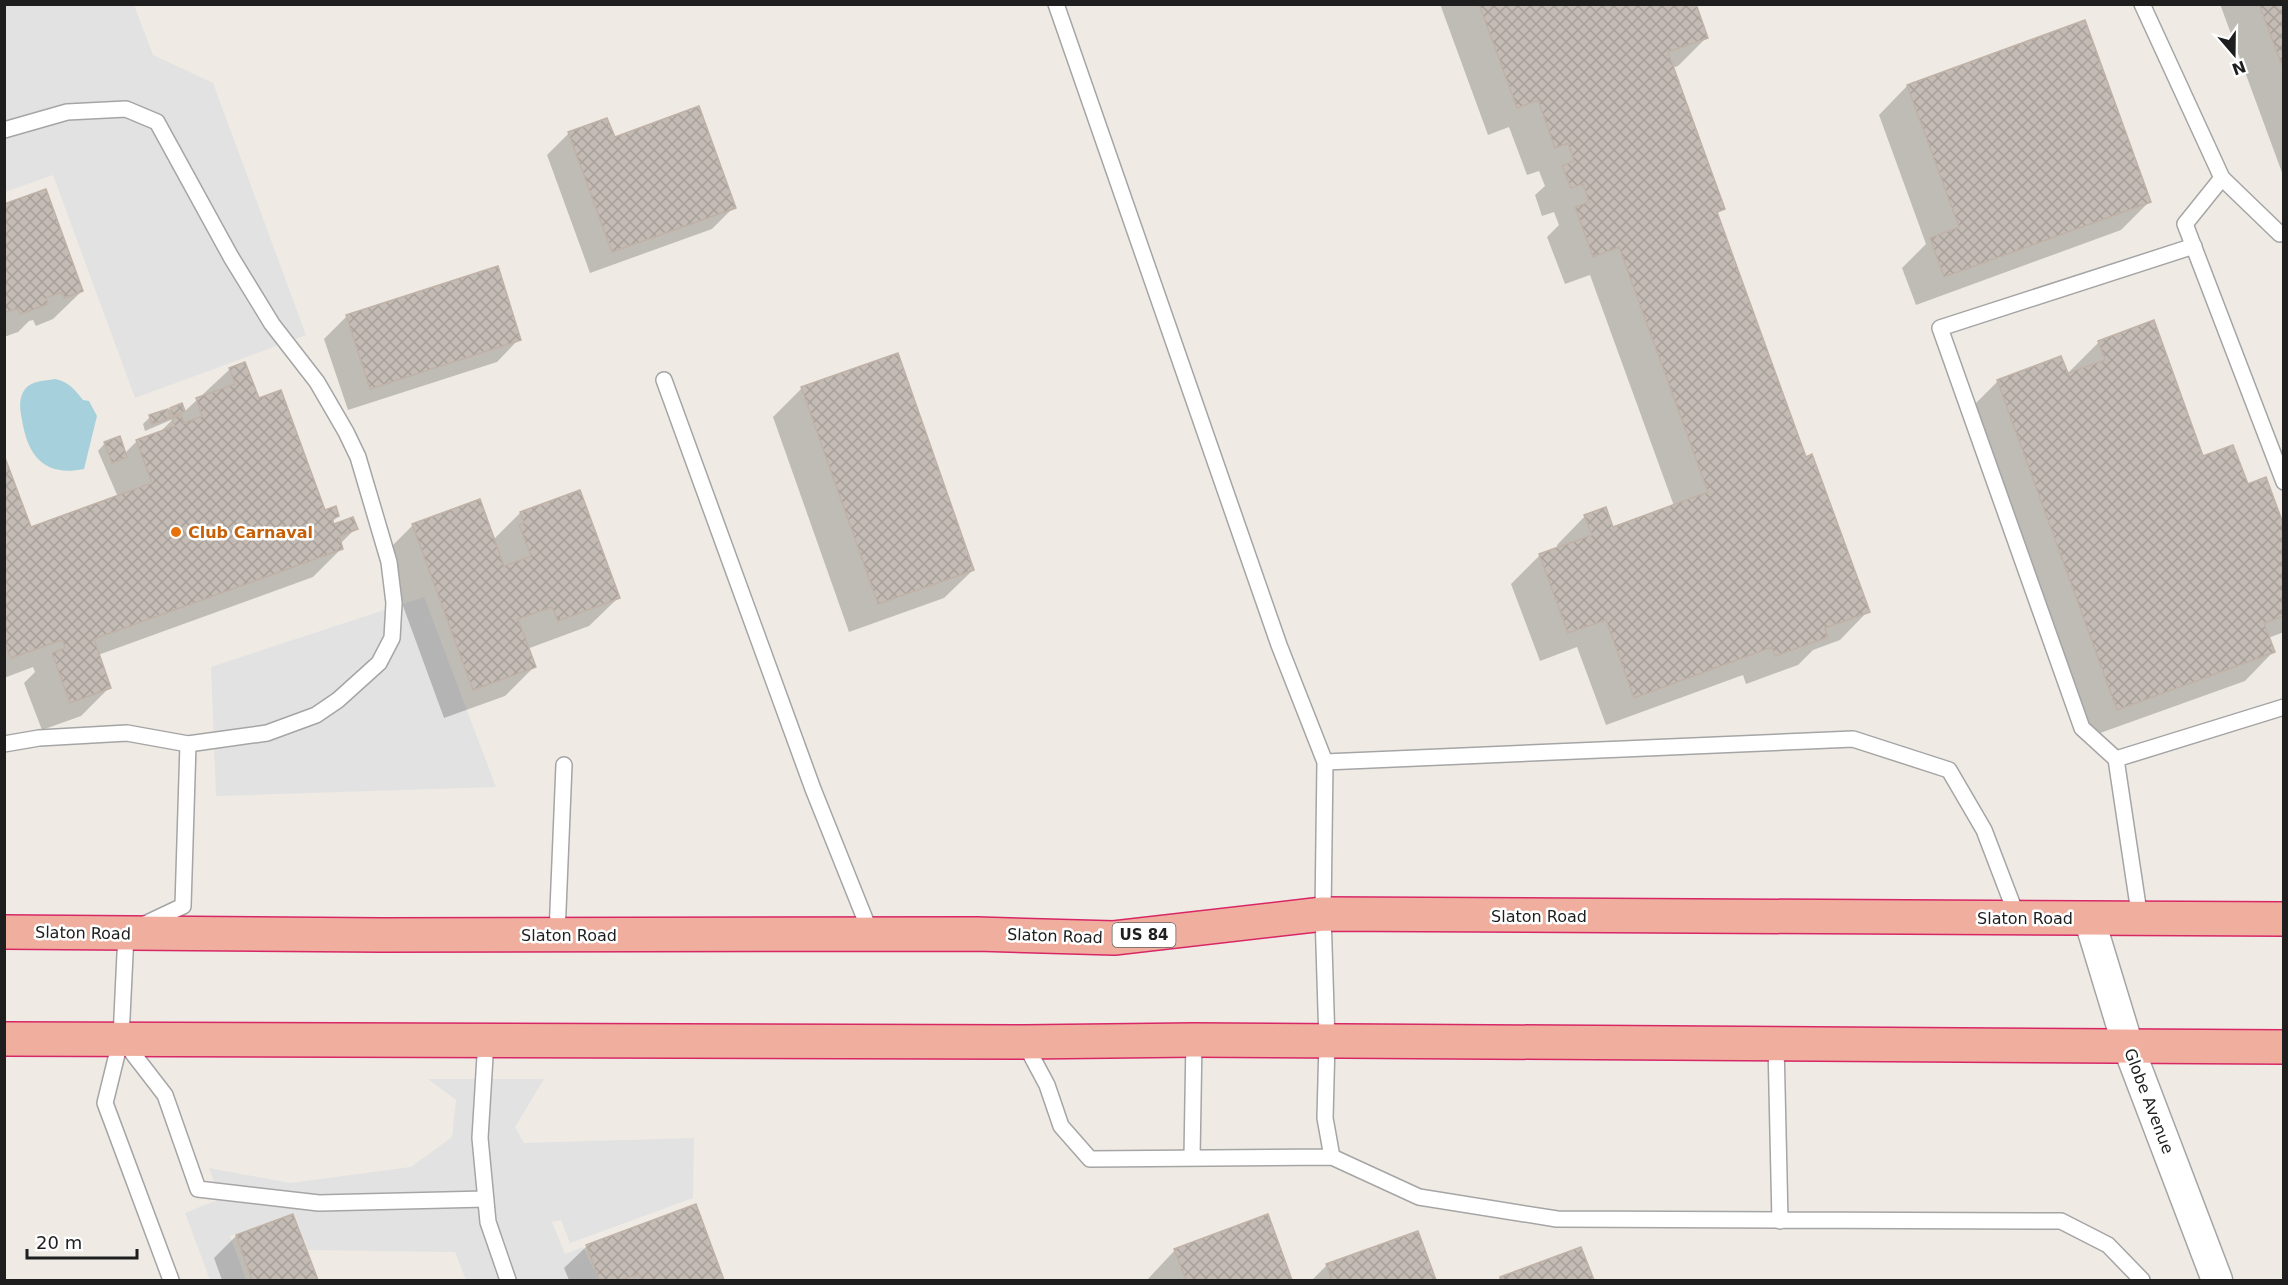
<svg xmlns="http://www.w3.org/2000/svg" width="2288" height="1285" font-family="'DejaVu Sans',sans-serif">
<defs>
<pattern id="building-cross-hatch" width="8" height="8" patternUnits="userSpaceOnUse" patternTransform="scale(1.5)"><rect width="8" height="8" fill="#c3bbb4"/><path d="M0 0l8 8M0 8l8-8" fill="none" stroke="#a7a09a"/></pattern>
</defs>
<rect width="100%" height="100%" fill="#efebe4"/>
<path fill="#e2e2e2" d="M5,5H134L153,55L213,83L306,335L135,398L53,175L5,192Z
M424,597L496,787L216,796L211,667Z
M428,1079H544L515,1127L524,1143L694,1138L693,1198L570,1243L561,1220L552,1222L565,1254L583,1247L599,1280H466L455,1252L308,1250L294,1213L230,1236L246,1280H210L185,1213L220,1199L209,1168L290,1183L411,1167L452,1137L456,1100Z"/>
<path fill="#a5d0dc" d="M55,379C69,382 74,389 83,400L89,401L97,416L84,469C45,477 28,457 22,420C20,409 18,399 25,389C33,380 44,381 55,379Z"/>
<path fill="#0003" d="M1440,4H1694L1706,38L1678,66L1672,68L1723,208L1716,215L1805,458L1868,611L1840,640L1813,650L1798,665L1746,684L1743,675L1606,725L1577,647L1540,661L1511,584L1540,555L1558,549L1557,545L1585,516L1612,529L1674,506L1590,275L1565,284L1547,237L1559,225L1554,212L1542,216L1535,195L1545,186L1539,171L1527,175L1509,127L1488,135Z
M2220,4H2284V178Z
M1907,86L2150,201L2121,230L1916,305L1902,268L1926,244L1879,115Z
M569,133L614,139L734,207L712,229L590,273L547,155Z
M4,205L82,291L53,319L36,326L33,320L29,321L18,332L4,337Z
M497,268L519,339L497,362L348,410L324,339L346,317Z
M2099,342L2202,458L2247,486L2284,530V632L2268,638L2273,652L2245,681L2089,737L1969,410L1998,381L2071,373L2070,371Z
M230,369L258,400L324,512L338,516L332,522L333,526L356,528L340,544L342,548L313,577L98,655L110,687L81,716L42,730L24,683L35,672L33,667L4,678V459L30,529L118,497L98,451L105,443L124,454L137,441L159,433L173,419L145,431L143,424L150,417L181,405L184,412Z
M802,388L973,570L944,598L849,632L773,417Z
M520,513L618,598L589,626L527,649L534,667L505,696L444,718L384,554L413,525L493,540Z
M695,1206L722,1280H569L564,1268L587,1246Z
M292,1216L316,1280H222L214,1258L236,1236Z
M1267,1216L1291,1280H1147L1175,1250Z
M1417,1233L1435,1280H1312L1326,1266Z
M1581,1249L1592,1280H1498L1500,1278Z"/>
<path fill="url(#building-cross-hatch)" stroke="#c0b2a7" stroke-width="1.5" d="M1479,4H1696L1708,38L1668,52L1725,209L1717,212L1806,457L1812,454L1870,612L1825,628L1828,637L1775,656L1772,647L1634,698L1606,620L1568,633L1539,554L1592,535L1584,515L1606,507L1613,527L1708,492L1619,247L1593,257L1575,207L1589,202L1583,184L1571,188L1562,166L1574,161L1568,143L1555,148L1538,100L1517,108Z
M2259,4H2284V71Z
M2085,20L2151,202L1944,277L1930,238L1959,227L1907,85Z
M699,106L736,208L612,252L568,132L607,118L615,137Z
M46,189L83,291L64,298L62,292L46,298L48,304L20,314L18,308L4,313V204Z
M498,266L521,340L370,389L346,315Z
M2154,320L2203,456L2233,445L2248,484L2266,477L2284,526V616L2264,623L2275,652L2117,710L1997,380L2061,356L2068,373L2105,360L2098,341Z
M898,353L974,570L878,604L801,387Z
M245,362L259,398L281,390L325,510L336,506L339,516L332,519L334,524L353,517L358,529L339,536L343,549L94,639L111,688L70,703L52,653L65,648L62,640L11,658L4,642V455L31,527L152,483L136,440L175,426L172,418L181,415L184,423L202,416L196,398L235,384L229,368Z
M182,403L185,411L173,416L170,408Z
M168,409L171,418L152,424L149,415Z
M120,436L127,457L112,463L104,442Z
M580,490L620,598L558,621L552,607L518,619L536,667L473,690L412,524L480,499L504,566L531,556L519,525L524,523L520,512Z
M696,1204L724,1280H641L639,1274L622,1280H599L586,1245Z
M293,1214L318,1280H252L236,1235Z
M1268,1214L1292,1280H1186L1174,1249Z
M1418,1231L1436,1280H1332L1326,1264Z
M1581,1247L1594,1280H1501L1500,1277Z"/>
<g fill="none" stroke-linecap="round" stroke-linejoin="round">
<g stroke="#a5a5a5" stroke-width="18">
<path id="service" d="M1056,4L1279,645L1325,762L1323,914L1327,1042L1325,1118L1332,1157L1419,1197L1557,1219L2061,1221L2108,1245L2142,1280
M2142,4L2222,178L2280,234
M4,130L67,112L126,109L157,122L231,257L272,324L317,382L346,432L358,457L389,562L394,603L392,638L379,663L338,700L316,715L267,733L188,744L127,733L39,738L4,744
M2222,178L2185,224L2284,482
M2194,246L1940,328L2082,728L2116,759L2284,707
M664,380L813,789L871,934
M188,744L183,906L126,933L121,1038L165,1095L198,1189L319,1203L486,1199
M2116,759L2140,919
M1325,762L1853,739L1949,770L1984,830L2018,919
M557,934L564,765
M121,1038L105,1103L171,1280
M486,1040L480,1138L488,1222L508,1280
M1024,1042L1047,1085L1061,1126L1090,1159L1332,1157
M1776,1044L1780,1221
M1192,1157L1194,1040"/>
</g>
<g stroke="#a5a5a5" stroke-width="33">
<path id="minor" d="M2089,918L2128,1046L2217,1280"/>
</g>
<g stroke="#d72766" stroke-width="36">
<path id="trunk" d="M4,932L381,935L977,934L1114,938L1323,914L2284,919
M4,1039L1024,1042L1194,1040L2284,1047"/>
</g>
<use href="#service" stroke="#fff" stroke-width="15"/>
<use href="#minor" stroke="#fff" stroke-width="30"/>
<use href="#trunk" stroke="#f0af9e" stroke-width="33"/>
</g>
<circle fill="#e8710a" stroke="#fff" stroke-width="2" cx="176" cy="532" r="6"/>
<g text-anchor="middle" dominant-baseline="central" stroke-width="5" stroke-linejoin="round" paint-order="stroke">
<rect fill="#fff" stroke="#626262" stroke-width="1.5" x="1112.5" y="923" width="63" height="24" rx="4.5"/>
<g font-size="15" font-weight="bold" fill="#1e1e1e">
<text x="1144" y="935">US 84</text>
</g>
<g font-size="16" font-weight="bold" fill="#c56008" stroke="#fff" text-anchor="start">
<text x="188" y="532">Club Carnaval</text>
</g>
<g font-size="16" fill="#1e1e1e" stroke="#fff">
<text x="1539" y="916">Slaton Road</text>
<text x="2025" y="918">Slaton Road</text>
<text transform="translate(83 933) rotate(1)">Slaton Road</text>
<text x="569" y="935">Slaton Road</text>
<text transform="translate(1055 936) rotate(2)">Slaton Road</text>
<text transform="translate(2149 1101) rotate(69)">Globe Avenue</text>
</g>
</g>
<rect width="2288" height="1285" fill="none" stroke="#1e1e1e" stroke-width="12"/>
<g transform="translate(2234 54) rotate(160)" stroke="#ffffff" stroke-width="4.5" paint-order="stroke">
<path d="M0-4.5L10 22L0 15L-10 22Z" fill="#1e1e1e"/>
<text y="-9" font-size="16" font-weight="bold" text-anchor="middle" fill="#1e1e1e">N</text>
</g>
<path d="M27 1249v9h110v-9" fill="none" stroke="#1e1e1e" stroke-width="3"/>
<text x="36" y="1249" font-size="18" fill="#1e1e1e" stroke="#ffffff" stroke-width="4.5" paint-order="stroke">20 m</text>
</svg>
